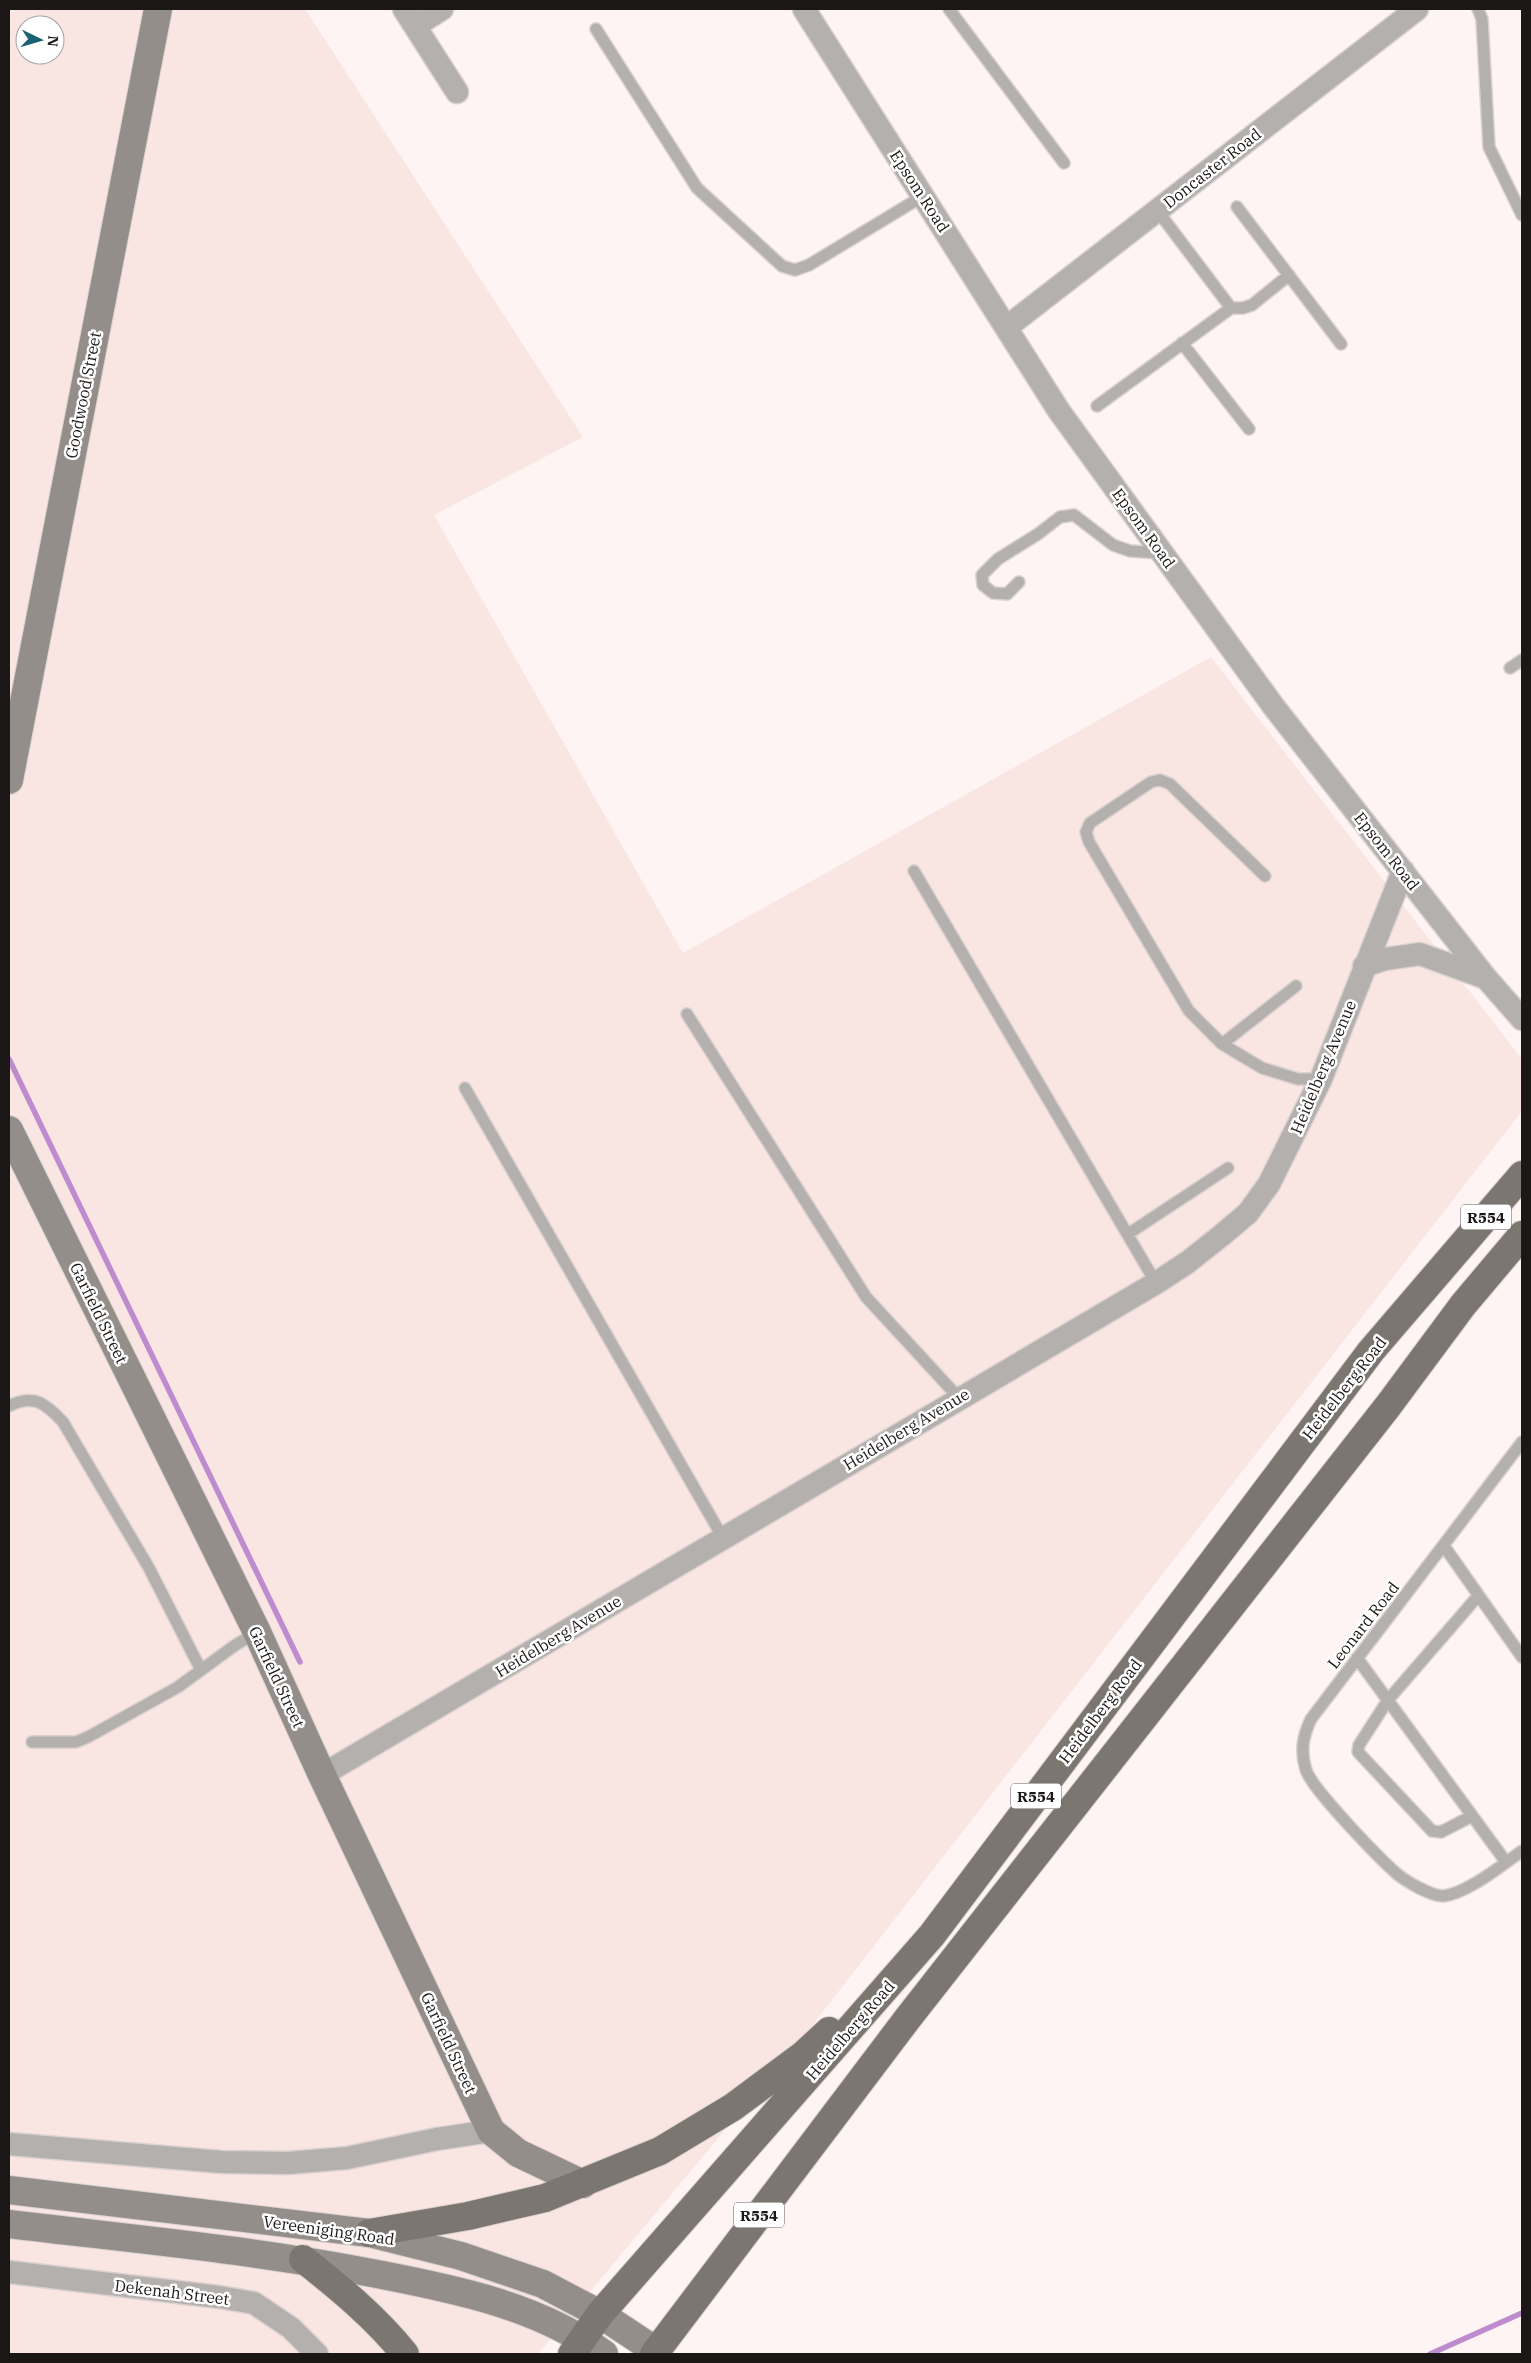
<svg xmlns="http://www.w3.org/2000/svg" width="1531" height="2363" font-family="'IBM Plex Serif',serif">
<rect width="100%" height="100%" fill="#fef4f3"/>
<path fill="#f9e6e3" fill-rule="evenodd" d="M9,9H305L583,437L434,515L683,953L1211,657L1522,1059V1111L811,2027L538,2354H9ZM25,25H55V55H25Z"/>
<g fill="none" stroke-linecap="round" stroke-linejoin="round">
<path stroke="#be8bce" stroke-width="5.5" d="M9,1059L300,1662
M1430,2354L1522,2313"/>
<g stroke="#dad1d0" stroke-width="14">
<path id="lane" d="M949,9L1064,163
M1478,9L1482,19L1489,147L1522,215
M596,29L697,188L782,266L795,270L809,265L923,196
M1237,207L1341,344
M1157,210L1231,308H1243L1252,305L1289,275
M1182,343L1249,429
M1097,406L1231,308
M1019,582L1007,594L993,593L983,585L982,575L998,559L1038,534L1060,517L1074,515L1113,545L1130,551L1162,553
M1510,668L1522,660
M914,871L1156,1283
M1265,876L1170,784L1160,780L1151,782L1090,823L1086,832L1089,842L1189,1011L1222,1044L1262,1068L1298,1079H1321
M687,1014L866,1297L959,1398
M1222,1044L1296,986
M465,1088L723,1538
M1128,1234L1228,1168
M9,1406C34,1393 46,1404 63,1422L149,1568L201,1670
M1522,1442L1311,1719C1303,1736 1300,1751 1306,1770C1312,1789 1378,1857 1396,1873C1405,1881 1431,1896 1443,1896C1467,1894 1503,1864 1522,1851
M1444,1546L1522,1657
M1357,1658L1506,1862
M32,1742H76L88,1737L178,1687L234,1646L257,1632
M1472,1816L1441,1832L1432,1831L1358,1752L1359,1745L1388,1700L1478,1596"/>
</g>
<g stroke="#dad1d0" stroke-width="25">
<path id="street" d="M404,9L457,92
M804,9L1059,411L1274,707L1486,978L1522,1019
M415,26L442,9
M1007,327L1417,9
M1364,966L1385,959L1420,954L1486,978
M322,1775L1156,1283L1188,1262L1222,1235L1248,1213L1269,1184L1321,1079L1403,871
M9,2144L222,2162L288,2163L347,2158L437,2139L491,2131
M9,2272L219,2297L254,2303L291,2328L317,2354"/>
</g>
<g stroke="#dad1d0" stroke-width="30">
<path id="secondary" d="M9,780L158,9
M9,1130L257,1632L322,1775L491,2131L518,2153L583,2184
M9,2190L369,2233L461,2256L543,2284L600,2314L656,2351
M9,2224C132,2239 256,2250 377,2274C455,2289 539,2306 604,2354"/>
</g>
<g stroke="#dad1d0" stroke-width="30">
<path id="primary" d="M369,2233L468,2216L545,2198L660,2151L733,2107L803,2055L829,2031
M303,2259C340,2288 376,2318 405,2354
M572,2354L600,2314L932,1935L1371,1351L1522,1175
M654,2354L908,2018L1388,1406L1463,1305L1522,1235"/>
</g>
<use href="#lane" stroke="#b4b0ae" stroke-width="11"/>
<use href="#street" stroke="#b4b0ae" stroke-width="22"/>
<use href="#secondary" stroke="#948e8a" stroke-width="28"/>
<use href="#primary" stroke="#7c7671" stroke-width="28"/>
</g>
<g text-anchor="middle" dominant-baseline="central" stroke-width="5" stroke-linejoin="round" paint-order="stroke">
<g fill="#fff" stroke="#5f5d5d" stroke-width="1">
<rect x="1461" y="1204.5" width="50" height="25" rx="4"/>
<rect x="1011" y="1783.5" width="50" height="25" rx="4"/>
<rect x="734" y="2202.5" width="50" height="25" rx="4"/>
</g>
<g font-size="15" font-weight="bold" fill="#1b1717">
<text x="1486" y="1217">R554</text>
<text x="1036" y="1796">R554</text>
<text x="759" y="2215">R554</text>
</g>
<g font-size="16" fill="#1b1717" stroke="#fff">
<text transform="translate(1212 168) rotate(-38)">Doncaster Road</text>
<text transform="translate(920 191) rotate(57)">Epsom Road</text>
<text transform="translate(83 395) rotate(-79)">Goodwood Street</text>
<text transform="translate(1144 528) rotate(54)">Epsom Road</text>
<text transform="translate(1387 851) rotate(52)">Epsom Road</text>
<text transform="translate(1323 1067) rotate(-67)">Heidelberg Avenue</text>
<text transform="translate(99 1313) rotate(64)">Garfield Street</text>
<text transform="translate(1344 1388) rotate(-52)">Heidelberg Road</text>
<text transform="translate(906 1429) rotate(-31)">Heidelberg Avenue</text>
<text transform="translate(1363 1625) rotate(-52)">Leonard Road</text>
<text transform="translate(558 1636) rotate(-31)">Heidelberg Avenue</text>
<text transform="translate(277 1677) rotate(65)">Garfield Street</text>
<text transform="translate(1100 1711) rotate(-53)">Heidelberg Road</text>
<text transform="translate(850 2030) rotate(-49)">Heidelberg Road</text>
<text transform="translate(449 2043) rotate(65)">Garfield Street</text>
<text transform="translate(329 2230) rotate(8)">Vereeniging Road</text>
<text transform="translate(172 2292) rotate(7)">Dekenah Street</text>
</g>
</g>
<rect width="1531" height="2363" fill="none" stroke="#1b1717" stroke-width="20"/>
<g transform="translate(40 40) rotate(95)"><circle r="24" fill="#ffffff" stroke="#a4a2a2"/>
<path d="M0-4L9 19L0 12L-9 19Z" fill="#1a6271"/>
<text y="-8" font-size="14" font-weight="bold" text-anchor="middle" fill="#1b1717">N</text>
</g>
</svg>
